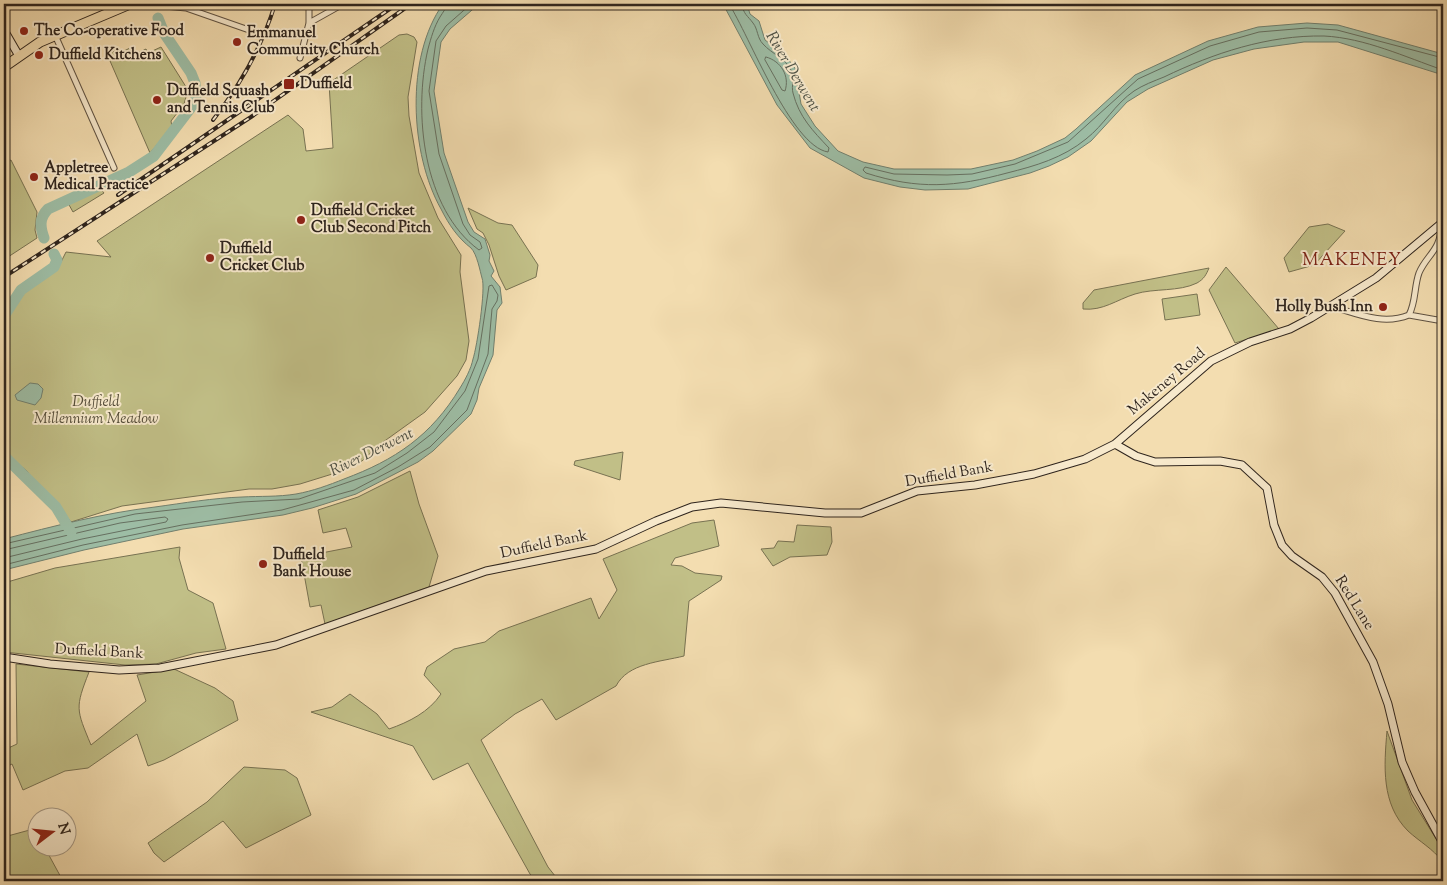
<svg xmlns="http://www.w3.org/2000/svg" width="1447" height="885" font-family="'Sorts Mill Goudy',serif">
<rect width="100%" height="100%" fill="#f3ddb0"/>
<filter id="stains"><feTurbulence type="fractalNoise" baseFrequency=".004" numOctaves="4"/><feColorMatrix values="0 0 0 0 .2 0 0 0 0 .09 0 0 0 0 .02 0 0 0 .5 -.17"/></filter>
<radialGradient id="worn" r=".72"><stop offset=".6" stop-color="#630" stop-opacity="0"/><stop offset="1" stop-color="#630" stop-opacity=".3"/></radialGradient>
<path fill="#c1bf87" stroke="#787252" d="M407,34L414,37L417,42L408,97L409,116L419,173L438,218L461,255L460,272L469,341L466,360L457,376L425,412L379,445L362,461L342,471L300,484L272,489H249L122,506L71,522L49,496L33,481L27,471L4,453V320L23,294L58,268L66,252L111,257L97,241L288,115L303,129L306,151L333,148L329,83L399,35Z
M161,47L188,90L184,104L171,121L172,127L150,153L107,54L120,49L122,52L130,48L133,55L146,49L148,53Z
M11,160L37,212L35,230L37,238L8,257L4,250V163Z
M99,187L104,193L73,212L68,203Z
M468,208L498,223L512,225L538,265L536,277L506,290L499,276L489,245L483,233L477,229Z
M1328,224L1345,231L1314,265L1289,272L1284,258L1309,227Z
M1226,267L1279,329L1235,343L1209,290Z
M1209,268C1206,275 1204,279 1197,283C1179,292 1154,288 1135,294C1116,300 1103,311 1083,309V303L1094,290Z
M1197,294L1200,315L1165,320L1162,299Z
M623,452L620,480L574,465L575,461Z
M410,471L419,504L438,556L429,587L325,624L321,605L310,607L301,557L352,547L346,528L323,533L318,510L358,497Z
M714,520L719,546L675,558L671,565L682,566L695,573L722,576L721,580L689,601L684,656C660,662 628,663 616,686L556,720L542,699L515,714L481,740L548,867L559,881H536L530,874L468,763L433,780L413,746L311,712L332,707L350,694L377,714L389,729C409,722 429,712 441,694L424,675L427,667L454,649L485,642L499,631L591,598L599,619L617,590L603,559L692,523Z
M797,525L831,527L832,542L827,555L790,557L773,566L761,549L774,548L778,541L794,542Z
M180,547L179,558L188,590L213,603L226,649L196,653L156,664L125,665L4,652V583L55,568Z
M16,664L89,672C75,708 76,709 91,745L146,701L137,675L174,669L215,688L233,701L238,720L164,760L148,766L137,734L88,768L65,771L23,790L12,764L4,768V750L17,744Z
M1387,731L1412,800L1443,850V862C1432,848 1420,842 1408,831C1381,804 1384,766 1387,731Z
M244,767L285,770L297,778L311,815L246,848L223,821L164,862L154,853L148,843L207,802Z
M37,828L38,848H45L63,881H4V837Z"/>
<path fill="#9dbda5" stroke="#71806f" d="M443,4H479L450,29L441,42L434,91L444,153L468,222L474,232L485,239L490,255L489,261L494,271L491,276L500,287L502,303L497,310L493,355L479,388L477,400L471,414L433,451L418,462L356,494L312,508L283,515L183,529L84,550L4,570V539C54,526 104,513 155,507C184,503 213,498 242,497C260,496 278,497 296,494C313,491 329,485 344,479C395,460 431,436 460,388C465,380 471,369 473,359C477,347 486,288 482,278C480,271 477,254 471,248C458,238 449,225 441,209C410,154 405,57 443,4Z
M723,4H747L750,14L759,21L765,40L784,54L795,68L801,104L815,126L838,151L863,162L894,169H971L1013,160L1037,151L1065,138L1076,129L1135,75L1208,41L1258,27L1307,23L1338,25L1443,54V75L1338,42H1304L1254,49L1213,60L1148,89L1127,102L1091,141L1068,157L1049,166L1030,173L968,189L925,190L900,187L864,178L810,148L777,105Z
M30,383L38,384L43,389L41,398L35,405L17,400L15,395Z"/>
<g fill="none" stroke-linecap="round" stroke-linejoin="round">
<path stroke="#667061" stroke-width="1" d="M447,4C446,9 443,12 440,17C434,27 431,38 428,49C413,113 423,209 479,250L482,248L480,242L470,235L463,224L439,154L429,91L436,41L446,26L471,4
M729,4C749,35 791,146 828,152L829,148C813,131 799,117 793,93C791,86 795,78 791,70C785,58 772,54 763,44C757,38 758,29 753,23C748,16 743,14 742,4
M766,57C781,61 790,76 785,91L782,90L765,60Z
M1443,58L1337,30L1307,28L1259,32L1210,46L1138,79L1068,142L1015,164L972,174L947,175L894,174L865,167L863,170L866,173C919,190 955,187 1007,173C1035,166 1063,158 1086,139C1104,125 1115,104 1134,91C1143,85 1154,81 1164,77C1214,53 1268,35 1324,36C1365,38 1405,57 1443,70
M4,544L135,514L242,502L299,499L375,473L407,453L434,432L465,391L478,359L489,286L492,285L498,295L497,301L492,309L488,354L467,410L430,447L398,467L354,490L282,510L182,525L83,545L4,565
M4,550L120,523L165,517L168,519L166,522L82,539L4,558"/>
<path stroke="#9dbda5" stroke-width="11" d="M44,238C40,227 39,218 48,209L129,172L154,156L196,101L195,83L191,73L164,33L158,18
M4,316L21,290L54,267L57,260L54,254
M4,456L56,507L71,532"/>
<g stroke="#5f5242" stroke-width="7">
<path id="street" d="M143,4L186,8L249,30
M309,23L343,4
M55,35L114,168
M300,58L309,23V4
M1330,306C1356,313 1382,326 1409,315C1416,302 1414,287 1419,273C1427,254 1441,251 1441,225
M1409,315L1443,321"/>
</g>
<g stroke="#2e241d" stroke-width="9">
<path id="secondary" d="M4,30L19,56
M1115,444L1136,456L1155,462L1220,461L1242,465L1267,488L1274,525L1282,545L1292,556L1322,577L1335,593L1373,662L1388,704L1402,762L1415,792L1443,843
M4,657L50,664L119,670L160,668L276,645L486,571L596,549L656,521L692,507L721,503L825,513H861L917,491L975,485L1034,474L1085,459L1115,444L1211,361L1250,342L1290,329L1311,318L1376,278L1443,222"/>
</g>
<g stroke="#2e241d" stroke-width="11">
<path id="highway" d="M4,67L40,42L130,4"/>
</g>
<use href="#street" stroke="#f7e9cc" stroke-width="5"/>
<use href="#secondary" stroke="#f7e9cc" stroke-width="7"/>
<use href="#highway" stroke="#f3ddb0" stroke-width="9"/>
<g stroke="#2e241d" stroke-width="4">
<path id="rail" d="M213,120C241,84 262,47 275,4
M118,195L397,4
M4,277L251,117L411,4"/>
</g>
<use href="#rail" stroke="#f7e9cc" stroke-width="2" stroke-dasharray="5.5" stroke-linecap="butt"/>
</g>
<g fill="#8f2418" stroke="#f7e9cc" stroke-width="2">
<circle cx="24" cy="31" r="5"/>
<circle cx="237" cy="42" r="5"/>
<circle cx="39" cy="55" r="5"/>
<rect x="283" y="78" width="12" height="12" rx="2.5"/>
<circle cx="157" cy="100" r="5"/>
<circle cx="34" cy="177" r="5"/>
<circle cx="301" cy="220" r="5"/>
<circle cx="210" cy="258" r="5"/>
<circle cx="1383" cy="307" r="5"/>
<circle cx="263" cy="564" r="5"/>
</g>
<g text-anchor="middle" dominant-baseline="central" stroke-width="4" stroke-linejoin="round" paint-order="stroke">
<g font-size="15" font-weight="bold" fill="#2e241d" stroke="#f7e9cc" text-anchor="start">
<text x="34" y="31">The Co-operative Food</text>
<text x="247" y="33">Emmanuel<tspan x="247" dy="17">Community Church</tspan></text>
<text x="49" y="55">Duffield Kitchens</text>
<text x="300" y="84">Duffield</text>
<text x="167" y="91">Duffield Squash<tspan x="167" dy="17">and Tennis Club</tspan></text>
<text x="44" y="168">Appletree<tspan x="44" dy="17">Medical Practice</tspan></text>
<text x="311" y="211">Duffield Cricket<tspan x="311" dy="17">Club Second Pitch</tspan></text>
<text x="220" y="249">Duffield<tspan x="220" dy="17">Cricket Club</tspan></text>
<text x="1373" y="307" text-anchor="end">Holly Bush Inn</text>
<text x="273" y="555">Duffield<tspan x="273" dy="17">Bank House</tspan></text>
</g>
<g font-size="15" fill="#2e241d" stroke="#f7e9cc">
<text transform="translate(1167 382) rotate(-40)">Makeney Road</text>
<text transform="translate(949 475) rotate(-10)">Duffield Bank</text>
<text transform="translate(544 545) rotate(-12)">Duffield Bank</text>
<text transform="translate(1354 603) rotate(58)">Red Lane</text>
<text transform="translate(99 652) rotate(3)">Duffield Bank</text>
</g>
<g font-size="15" font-style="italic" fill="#534b38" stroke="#f7e9cc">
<text x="96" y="402">Duffield<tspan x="96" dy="17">Millennium Meadow</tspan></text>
</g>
<g font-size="16" font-style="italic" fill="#4f5246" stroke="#f7e9cc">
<text transform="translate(792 72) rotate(59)">River Derwent</text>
<text transform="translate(372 453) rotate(-26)">River Derwent</text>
</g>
<g font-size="18" letter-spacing="1" fill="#7a1f14" stroke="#f7e9cc">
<text x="1352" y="261">MAKENEY</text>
</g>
</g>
<rect width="1447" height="885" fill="none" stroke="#f3ddb0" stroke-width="20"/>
<rect x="5" y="5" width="1437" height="875" fill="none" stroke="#2e241d" stroke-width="2.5"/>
<rect x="10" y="10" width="1427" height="865" fill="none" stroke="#2e241d"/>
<g transform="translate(52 832) rotate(74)"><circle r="24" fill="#f7e9cc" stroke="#a79a86"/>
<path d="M0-4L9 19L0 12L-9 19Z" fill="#8f2418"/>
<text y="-8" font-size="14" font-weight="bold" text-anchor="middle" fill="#2e241d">N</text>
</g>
<rect width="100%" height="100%" filter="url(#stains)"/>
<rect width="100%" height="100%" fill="url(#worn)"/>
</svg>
